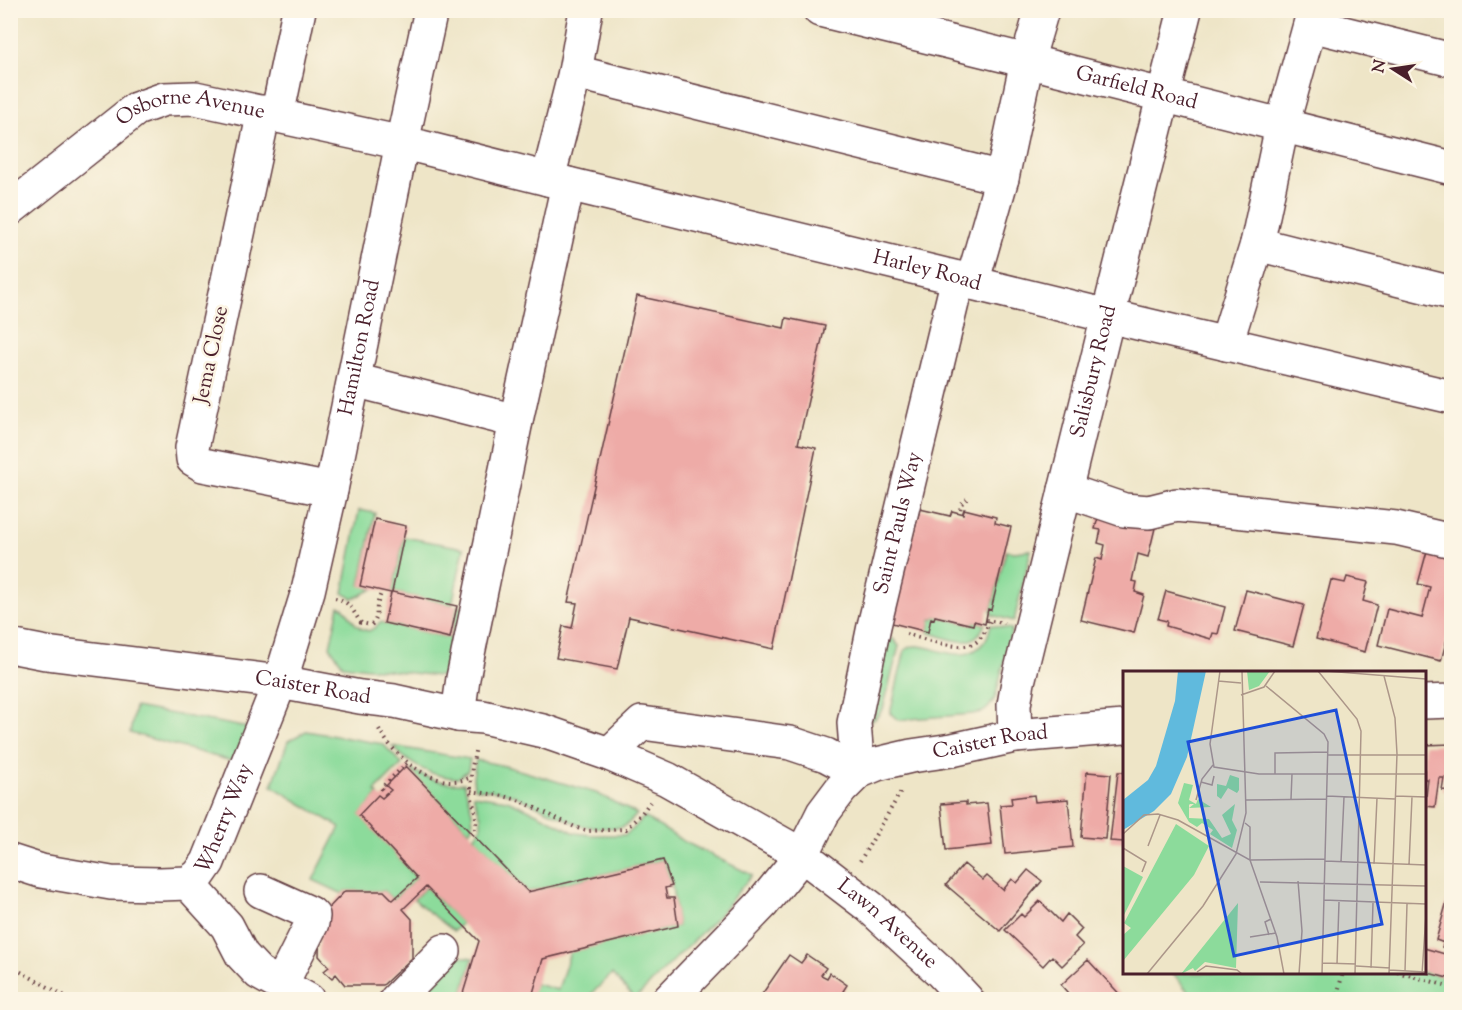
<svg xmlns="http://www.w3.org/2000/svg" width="1462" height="1010" font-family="'Sorts Mill Goudy',serif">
<rect width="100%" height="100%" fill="#fcf5e5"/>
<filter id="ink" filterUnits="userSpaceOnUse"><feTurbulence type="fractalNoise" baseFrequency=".0167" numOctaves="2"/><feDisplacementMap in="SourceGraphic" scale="12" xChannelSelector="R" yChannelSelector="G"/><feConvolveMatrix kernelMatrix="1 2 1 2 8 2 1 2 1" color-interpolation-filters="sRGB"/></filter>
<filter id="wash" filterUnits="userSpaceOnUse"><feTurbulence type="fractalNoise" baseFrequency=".008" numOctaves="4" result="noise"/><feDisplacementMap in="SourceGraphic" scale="24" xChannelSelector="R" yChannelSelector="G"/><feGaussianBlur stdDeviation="1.35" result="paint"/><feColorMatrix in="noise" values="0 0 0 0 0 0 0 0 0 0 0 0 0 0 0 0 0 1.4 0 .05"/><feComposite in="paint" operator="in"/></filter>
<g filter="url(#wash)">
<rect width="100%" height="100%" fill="#eee5c7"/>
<path fill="#8cdb9b" stroke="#6b7d63" stroke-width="1.5" d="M359,510L375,513L360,585L373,589L353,599L343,593Z
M404,537L464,548L452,605L392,592Z
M1031,550L1014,621L992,615L991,610L1006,551L1015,552Z
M339,606C353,611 349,627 369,631L376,627L380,622L450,638L457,606L470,609L455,678L343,665L330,647Z
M935,616L973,625L974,621L985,624C973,652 950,639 928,632L931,618L934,619Z
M991,625L1012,629L995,698L988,708L983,712L972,714L898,720L891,714V710L905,650C922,634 961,673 984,642C988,638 989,631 991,625Z
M884,637L893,639L899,646L883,709L875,719L869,721Z
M135,707L260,730L246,765L130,733Z
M306,731L383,744L402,764L375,791L378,795L360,815L417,878L393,900L384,891H345L343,894L313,880L340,827L272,786L288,741Z
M392,746L470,759L468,770L458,778C432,777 409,764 392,746Z
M476,760L505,766L596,793L637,814C633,819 628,825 622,827C613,829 592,827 582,826L513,795L502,792L474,788L473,777Z
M412,770C428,779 445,785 464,783L472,812L473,827L469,831L411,772Z
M473,795L507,800L539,814L575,833L591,835H625L633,829L644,817L683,841L752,875L716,918L635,999L612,974L586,999H531L535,984L558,990L570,952L678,926L672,886L663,860L528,892L474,837L481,828V817Z
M426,887L462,923L454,931L429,912L414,899Z
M459,956L473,958L461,999L411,1000L452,960Z
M1425,972L1451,979V999H1194L1173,973Z"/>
<g id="blocks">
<path fill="#eeaba7" d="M637,296L784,328L786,318L825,326L798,444L816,448L774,649L629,617L617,669L556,658L563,626L572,628L577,603L568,602Z
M920,509L950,516L952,511L963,514L964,509L996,517L995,523L1011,527L991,610L988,609L985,624L974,621L973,625L935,616L934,619L931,618L928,632L892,623L895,609L892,608L910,536H913Z
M1099,514L1156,524L1148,557L1138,554L1132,581L1137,582L1135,592L1144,595L1134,633L1081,620L1096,558L1102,560L1105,545L1098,543L1101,530L1095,529Z
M375,519L406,526L392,592L457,606L450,638L384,623L391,593L360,586Z
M1430,540L1452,546V620L1441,661L1378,645L1387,609L1422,618L1430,587L1418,584Z
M1347,577L1368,582L1363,601L1377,605L1365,652L1316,639L1331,580L1345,583Z
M1246,590L1304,605L1293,646L1235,631Z
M1166,591L1225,607L1218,634L1213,633L1211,639L1166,626L1167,621L1158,619Z
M1452,744V791L1442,790L1444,778H1439L1435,807L1425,806L1428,779H1424V745Z
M406,766L528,892L663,860L672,886L665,888L667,898H674L678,926L543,959L531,1000H461L479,941L426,887L403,909L412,919V958L383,985H345L336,974L332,978L324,971L329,967L319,956L320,917L345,891H384L393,900L417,878L359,815L378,795L382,798L391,790L386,786Z
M1087,772L1111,774L1105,839L1081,837Z
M1118,772H1124V842L1110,841Z
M1034,795L1035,802L1068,799L1073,847L1005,854L1000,805L1012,804L1011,798Z
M966,802V805L987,803L992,845L946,850L941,804Z
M964,864L983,880L987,876L1003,890L1012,879L1017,883L1028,870L1042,881L1000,931L946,885Z
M1451,887H1452V950L1442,947L1444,943L1436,940Z
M1040,901L1061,922L1067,914L1082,929L1075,937L1083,945L1062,966L1052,956L1043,966L1005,930L1021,914L1024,917Z
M1424,948L1452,956V966L1448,978L1424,972Z
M789,955L801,963L807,955L826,968L821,975L827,978L830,973L847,985L843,991L854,1000H758Z
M1088,960L1125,1000H1074L1061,985Z"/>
</g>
</g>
<g filter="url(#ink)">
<use href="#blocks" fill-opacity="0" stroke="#633d42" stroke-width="1.5"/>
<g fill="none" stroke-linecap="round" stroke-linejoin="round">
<g stroke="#633d42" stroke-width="36">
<g id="minor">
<path id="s1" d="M820,10L1027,61L1452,168"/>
<path d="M1311,25L1452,60"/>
<path d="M575,72L1002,178"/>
<path d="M264,112L192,448L193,459L203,465L331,490"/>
<path d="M277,116L299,10"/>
<path d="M548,179L575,72L586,10"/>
<path id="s2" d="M10,209L136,109L164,99L195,98L421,147L568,184L958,278L972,283L1108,316L1452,397"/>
<path d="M1257,244L1452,293"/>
<path d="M972,283L1002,178L1027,61L1042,10"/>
<path d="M1226,344L1257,244L1282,126L1314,10"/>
<path d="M354,380L516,421"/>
<path d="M1065,490L1124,510L1149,512L1177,505L1396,528L1452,541"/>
<path d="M1424,702L1452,701"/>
<path d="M458,715L463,678L516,421L568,184"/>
<path id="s3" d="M1015,736L1014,705L1018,682L1108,316L1185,10"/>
<path d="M609,754L642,723L790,743L826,755L858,772"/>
<path id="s4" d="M858,772L854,723L874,626L958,278"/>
<path id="s5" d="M10,861L41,871L111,883L160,884L188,883L199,875L208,862L280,682L308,591L331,490L402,143L431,10"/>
<path d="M188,883L227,926L242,955L259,973L308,1000"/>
<path d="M261,891L310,913L313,916L312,923L281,985"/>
<path d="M396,1000L444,951"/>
<path id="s6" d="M669,1000L762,904L802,855L823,813L841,789L858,772L877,764L911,756L952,750L1015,736L1124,727"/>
</g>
</g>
<g stroke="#633d42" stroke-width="36">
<g id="major">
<path id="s7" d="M10,646L46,653L280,682L360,697L394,701L458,715L483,717L543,731L609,754L667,779L802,855L870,907L941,972L967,1000"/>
</g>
</g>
<path stroke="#633d42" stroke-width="4" stroke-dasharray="1.5 4.5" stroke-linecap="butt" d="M964,512L960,511L961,504L967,499
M335,598C351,602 352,610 361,623L371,625C378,619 376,614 377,606C378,601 380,596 382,591
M986,620L1004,623
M906,634C920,638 957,650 970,645C981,642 986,630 990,620
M379,729C395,758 436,793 471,777
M471,791L504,796L521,801L577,828L588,831L626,829L642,813L650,802
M386,794L381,788L407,763
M472,835C482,820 471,805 471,789C470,775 473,761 476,747
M860,861L902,790
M10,966L72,1000
M1397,972L1452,987
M1336,1000L1343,972"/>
<use href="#minor" stroke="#fff" stroke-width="33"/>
<use href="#major" stroke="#fff" stroke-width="33"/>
</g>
</g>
<g text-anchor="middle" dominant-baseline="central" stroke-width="5" stroke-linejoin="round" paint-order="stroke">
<g font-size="21" fill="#4a1f2b" stroke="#fcf5e5">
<text stroke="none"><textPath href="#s1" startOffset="326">Garfield Road</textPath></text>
<text stroke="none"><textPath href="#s2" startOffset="216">Osborne Avenue</textPath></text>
<text stroke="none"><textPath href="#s2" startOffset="974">Harley Road</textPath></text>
<text stroke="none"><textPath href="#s5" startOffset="748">Hamilton Road</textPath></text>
<text transform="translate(212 355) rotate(-78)">Jema Close</text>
<text stroke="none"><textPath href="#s3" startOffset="374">Salisbury Road</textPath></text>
<text stroke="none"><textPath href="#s4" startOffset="254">Saint Pauls Way</textPath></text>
<text stroke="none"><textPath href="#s7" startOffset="306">Caister Road</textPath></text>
<text stroke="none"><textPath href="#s6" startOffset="434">Caister Road</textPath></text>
<text stroke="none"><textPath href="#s5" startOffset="256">Wherry Way</textPath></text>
<text stroke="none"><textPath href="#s7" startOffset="938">Lawn Avenue</textPath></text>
</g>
</g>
<g transform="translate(1123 671)">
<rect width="303" height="303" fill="#eee5c7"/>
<path d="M124,0H147L136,15L126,19ZM107,104L116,107V119L114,122L105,117L98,128L94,125V113L103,115ZM61,112L70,114L66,129L73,133L75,128L88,136L66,137L71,133H67L66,134V147L86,148L99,167L108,163L99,144L112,133L109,149L114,159L109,177L87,163L90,159L79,152L74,156L66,151L55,132ZM53,153L86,175L71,204L0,290V264L8,257L1,252ZM0,195L20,206L0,246ZM115,232L113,297L82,291L72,300L70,297L58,303Z" fill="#8cdb9b"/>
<path d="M55,0H83L64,86L48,123L31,140L0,159V129L25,109L33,95L52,30Z" fill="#60badd"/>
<path fill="none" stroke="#ac9689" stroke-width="1.5" d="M97,0L87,73L91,96L136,103H303M195,0L234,48L238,60L232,303M203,0L303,8M261,5L272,47L274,83L266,303M95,10L118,12M143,15L201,63L205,71L199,303M118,24L141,16L152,0M205,84H303M152,103V82L205,81M78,111L89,114L91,105M204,125L272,128M272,125L303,126M168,128L169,103M73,129L79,108L90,94M123,129L204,128M122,152L127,156V189M0,163L21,144L35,143L55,149L127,189L154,266L161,303M25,175L37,144M0,177L23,191L19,201M127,189L202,188M202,190L303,194M218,191L221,126M251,193L254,127M286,194L289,126M175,210L179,260L176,303M137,211L303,215M201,229L303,233M146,264L142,251L148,248M127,266L153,262M200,292L233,293M214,293L216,231M233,295L267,297M248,297L250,232M266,299L303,301M282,300L284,233M74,301L83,295L114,299L119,303M24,303L80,235L113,183L123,142L119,0M299,303L303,244"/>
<path fill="#1d4ed8" fill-opacity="0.15" stroke="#1d4ed8" stroke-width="3" d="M213,39L259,253L111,285L65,71Z"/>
<rect width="303" height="303" fill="none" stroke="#4a1f2b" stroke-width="3"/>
</g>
<rect width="1462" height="1010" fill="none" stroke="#fcf5e5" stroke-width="36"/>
<g transform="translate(1393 69) rotate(282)" stroke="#fcf5e5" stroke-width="4.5" paint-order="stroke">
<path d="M0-4.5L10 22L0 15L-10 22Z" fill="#4a1f2b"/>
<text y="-9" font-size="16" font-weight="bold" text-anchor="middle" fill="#4a1f2b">N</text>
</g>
</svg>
